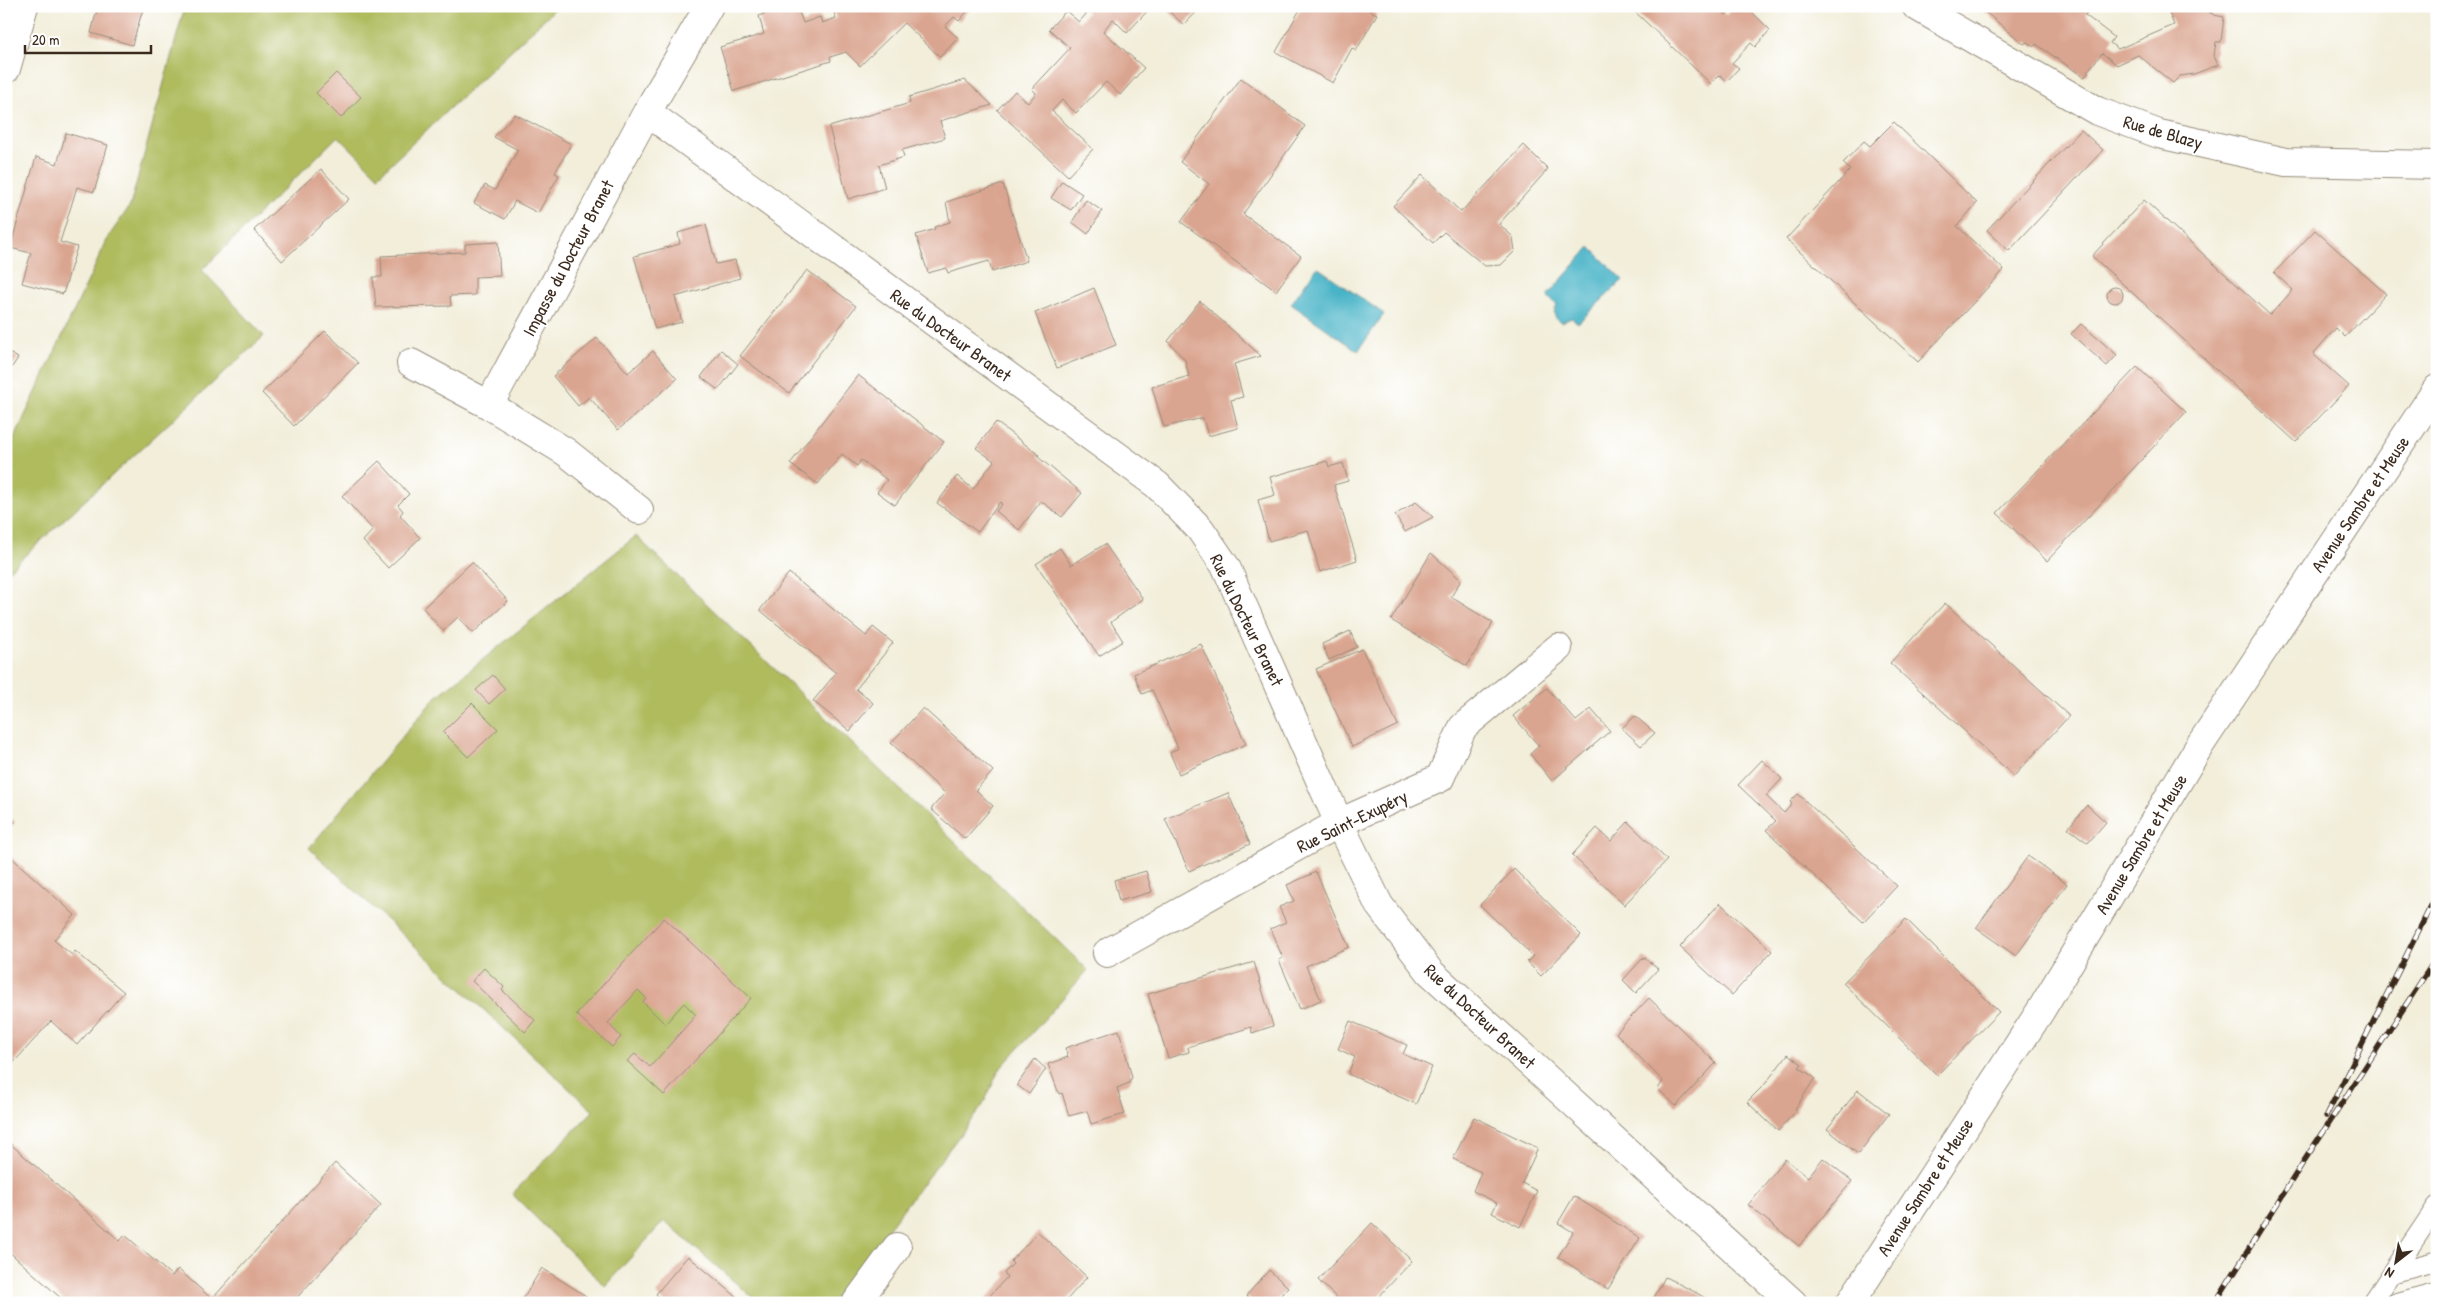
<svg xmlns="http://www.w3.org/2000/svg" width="2443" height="1309" font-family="'Patrick Hand',sans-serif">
<rect width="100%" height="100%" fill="#fff"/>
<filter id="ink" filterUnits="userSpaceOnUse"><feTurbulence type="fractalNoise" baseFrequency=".02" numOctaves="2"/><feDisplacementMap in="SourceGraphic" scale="10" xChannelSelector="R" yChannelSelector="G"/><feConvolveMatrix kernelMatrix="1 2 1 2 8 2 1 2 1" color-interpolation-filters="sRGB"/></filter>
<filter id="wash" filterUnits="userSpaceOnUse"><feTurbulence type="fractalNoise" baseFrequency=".0096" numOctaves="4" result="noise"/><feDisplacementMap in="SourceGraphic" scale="20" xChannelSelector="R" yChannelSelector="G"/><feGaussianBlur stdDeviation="1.12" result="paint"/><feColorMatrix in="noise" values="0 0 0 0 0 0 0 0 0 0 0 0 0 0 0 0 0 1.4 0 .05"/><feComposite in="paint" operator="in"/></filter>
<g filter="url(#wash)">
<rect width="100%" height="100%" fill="#f2eeda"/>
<path fill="#afbb5d" stroke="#75723e" d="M185,6H558L378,176L338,136L202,270L264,336L6,573V456L109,236L130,206Z
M636,536L1088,970L999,1070L983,1105L831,1303H759L664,1221L605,1286L512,1194L593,1111L309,848L435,698Z"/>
<path fill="#49b4c7" stroke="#426f72" d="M1590,247L1623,280L1578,323L1572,318L1561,322C1553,317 1553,313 1557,305L1547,296Z
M1317,267L1384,314L1358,351L1291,304Z"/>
<g id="blocks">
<path fill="#daa590" d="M98,6H144L132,45L91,33Z
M782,6H797L803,23L820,17L822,23L836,18L834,13L840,6H972L959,21L954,17L945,26L958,38L940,57L904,23L860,66L846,52L830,57L831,61L734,91L720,47L764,34L759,16Z
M1085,6H1152L1127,33L1113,19L1103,31L1144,68L1120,95L1106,82L1076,113L1062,100L1052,111L1093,149L1068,176L997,110L1015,91L1028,103L1036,93L1032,89L1070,48L1049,29L1066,11L1079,22L1088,12L1083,9Z
M1163,6H1202L1184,25Z
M1302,6H1372L1370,11L1377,14L1356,51L1352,48L1333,83L1276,52Z
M1629,6H1717L1726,15L1735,6H1746L1770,30L1755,47L1751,43L1732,63L1739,68L1727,81L1720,75L1711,84Z
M1978,6H2092L2085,15L2114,37L2110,43L2118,49L2174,25L2166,6H2204L2203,8L2214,15L2224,17L2221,42H2216L2214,56L2218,65L2194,74L2180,76L2173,83L2138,55L2117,65L2102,53L2087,72L2089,73L2084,77L2036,44L2034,47L2027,42L2024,44Z
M336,73L361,97L341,118L316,93Z
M1241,78L1305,126L1243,214L1301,256L1276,291L1181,222L1209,184L1180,162Z
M965,80L992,105L940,121L945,138L902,150L904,157L879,165L885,188L848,199L829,127L910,103L909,97Z
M515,114L571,144L555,173L559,175L538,213L515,201L505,219L474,203L485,185L495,190L518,150L494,137Z
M1894,122L1977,203L1957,226L2004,270L1918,362L1786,239L1850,170L1843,163L1864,141L1870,146Z
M2081,130L2103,150L2009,251L1987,230Z
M66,133L108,145L94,192L77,187L60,242L77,247L63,294L22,283L31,253L10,248L36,157L57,164Z
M1524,145L1548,169L1499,224L1513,237L1515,251L1501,265L1485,266L1444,232L1433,243L1393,206L1422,175L1461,212Z
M321,169L349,199L282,261L254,230Z
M1062,181L1082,194L1071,210L1051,198Z
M1003,184L1027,261L992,272L989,261L948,273L946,268L928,273L916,235L935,229L934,227L950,222L946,202Z
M1086,200L1102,211L1088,234L1072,222Z
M2144,200L2270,315L2293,290L2274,273L2315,230L2386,294L2345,337L2336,328L2313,354L2349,386L2296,442L2092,256Z
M706,225L716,264L735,260L740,278L675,297L682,322L655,329L634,256L680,244L678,233Z
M498,242L500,276L475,277V295L450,296L451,306L376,307L373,277H382L381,256L465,252V244Z
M807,270L856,306L789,393L740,356Z
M2107 295a8 8 0 1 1 16 0a8 8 0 1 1-16 0Z
M1094,288L1116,345L1057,368L1035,313Z
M1200,301L1261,356L1234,364L1243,397L1231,400L1238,428L1208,436L1203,418L1164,427L1152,387L1189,376L1185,360L1168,341Z
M2081,324L2117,355L2107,366L2071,334Z
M325,331L358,363L294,426L262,393Z
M597,338L628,373L653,351L677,379L618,430L589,397L578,406L553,376Z
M721,350L738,364L718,390L701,377Z
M6,351L18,358L6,376Z
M2137,367L2186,412L2047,561L1997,513Z
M858,375L944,442L895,505L877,492L887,480L861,460L857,466L842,454L818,484L790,464Z
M996,422L1039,455L1038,457L1082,493L1062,517L1041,501L1019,530L996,511L1002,504L1000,502L978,532L937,503L957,476L973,489L994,461L976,448Z
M379,461L409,494L398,505L403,511L400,515L420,538L388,568L363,541L373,530L342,496Z
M1327,461L1329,467L1343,463L1348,481L1334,485L1357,560L1320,572L1308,530L1269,541L1258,500L1275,495L1270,477Z
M1416,502L1433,517L1405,532L1395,515Z
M1105,544L1143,599L1111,622L1123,641L1099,656L1036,564L1060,548L1071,565Z
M1431,553L1461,580L1451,597L1493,623L1467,666L1391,620Z
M472,562L508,601L473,633L458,617L443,631L423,608Z
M789,573L866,636L873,627L893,643L856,689L873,703L850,731L813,701L836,673L760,610Z
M1945,603L2069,716L2014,776L1890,663Z
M1350,631L1357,647L1329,660L1322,644Z
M1201,644L1246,744L1179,774L1170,753L1178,748L1167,723L1152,690L1142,694L1134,674Z
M1362,649L1398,725L1352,747L1316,669Z
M493,675L505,689L489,704L476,690Z
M1547,688L1576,721L1591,709L1610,731L1552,781L1530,754L1539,746L1513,716Z
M472,703L498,729L468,757L443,732Z
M923,708L993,771L976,790L993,806L965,839L931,809L945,793L891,743Z
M1635,716L1655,733L1641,746L1622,728Z
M1762,760L1782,779L1766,796L1784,813L1792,804L1790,802L1798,794L1897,886L1863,922L1766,830L1776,821L1738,785Z
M1228,793L1250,844L1189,871L1165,819Z
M2087,805L2106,822L2088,843L2068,828Z
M6,814L15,822L6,831Z
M1628,822L1667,860L1624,905L1572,855L1597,828L1611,841Z
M2028,856L2067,884L2016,956L1976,928Z
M11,857L75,915L54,940L72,955L75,951L124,992L77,1045L51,1021L6,1071V859Z
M1514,869L1581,935L1541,976L1527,962L1533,956L1480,905Z
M1146,871L1152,892L1119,901L1114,880Z
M1316,872L1349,947L1306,966L1321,1000L1300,1009L1279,960L1283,958L1270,929L1286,922L1279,907L1294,901L1287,885Z
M1720,903L1772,951L1732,995L1680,947Z
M664,918L751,998L664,1095L627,1061L635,1054L650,1067L696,1015L684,1003L665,1024L643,1002L646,998L638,990L608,1023L621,1037L612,1047L576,1014Z
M1906,919L1999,1012L1937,1075L1843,983Z
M1644,957L1658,969L1636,993L1623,980Z
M1254,962L1273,1026L1252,1033L1251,1027L1188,1047L1189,1052L1168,1058L1148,994Z
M484,968L504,987L502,990L535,1020L525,1032L472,981Z
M1649,998L1716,1063L1676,1106L1658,1089L1663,1081L1616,1033Z
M1350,1021L1407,1045L1403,1054L1432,1067L1416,1104L1348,1074L1355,1057L1338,1049Z
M1119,1030L1132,1077L1129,1083L1117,1088L1125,1114L1091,1124L1087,1111L1069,1116L1062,1093L1059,1094L1048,1064L1068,1057L1065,1048Z
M1788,1054L1802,1064L1799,1067L1815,1078L1795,1109L1797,1110L1778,1131L1747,1102L1765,1084Z
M1035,1059L1046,1069L1029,1094L1017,1085Z
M1858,1090L1889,1114L1858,1154L1827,1129Z
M1474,1117L1538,1148L1522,1183L1537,1191L1520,1227L1492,1213L1497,1203L1473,1191L1481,1172L1453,1159Z
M6,1140L120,1241L125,1235L172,1276L178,1269L212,1299L335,1163L381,1205L292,1303H61L63,1300L6,1249Z
M1823,1158L1852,1181L1799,1246L1748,1205L1785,1159L1808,1177Z
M1574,1196L1640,1238L1608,1289L1558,1257L1573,1232L1558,1223Z
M1372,1223L1412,1261L1373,1303H1342L1318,1280Z
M1038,1232L1087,1277L1064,1303H983L1007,1277L1004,1273L1013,1264L1011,1261Z
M688,1256L744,1303H665L656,1294Z
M542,1268L586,1296L582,1303H520Z
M1269,1270L1288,1287L1274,1303H1254L1246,1296Z
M1665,1277L1693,1291L1714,1303H1651Z"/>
</g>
</g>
<g filter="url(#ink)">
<use href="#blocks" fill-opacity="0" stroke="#968c7c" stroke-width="1"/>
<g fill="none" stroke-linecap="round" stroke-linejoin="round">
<g stroke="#968c7c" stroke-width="21">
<path id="service" d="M2392,1273L2437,1261
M2372,1303L2437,1206
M2396,1303L2437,1292"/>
</g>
<g stroke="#968c7c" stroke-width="30">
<path id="minor" d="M709,6L647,112L1157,485L1200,529L1226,567L1339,823L1379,905L1430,972L1793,1303
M1916,6L2097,111L2159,134L2286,162L2437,165
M6,69L24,6
M411,363L489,405
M639,510L566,452L489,405L647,112
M1107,953L1339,823L1440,778L1463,727L1558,648
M856,1303L897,1247"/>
</g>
<g stroke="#968c7c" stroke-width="30">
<path id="tertiary" d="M1850,1303L2041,1010L2200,745L2437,389"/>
</g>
<use href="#service" stroke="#fff" stroke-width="19"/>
<use href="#minor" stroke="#fff" stroke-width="28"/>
<use href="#tertiary" stroke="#fff" stroke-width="28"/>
<g stroke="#3b2a1e" stroke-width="5.5">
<path id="rail" d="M2326,1116L2437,894
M2215,1303L2304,1161L2437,957"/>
</g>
<use href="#rail" stroke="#fff" stroke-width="4" stroke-dasharray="11" stroke-linecap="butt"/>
</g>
</g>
<g text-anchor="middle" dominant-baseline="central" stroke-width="4" stroke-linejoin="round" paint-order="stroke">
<g font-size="18" fill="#3b2a1e" stroke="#fff">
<text transform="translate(2163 132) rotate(16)">Rue de Blazy</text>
<text transform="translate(568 258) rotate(-62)">Impasse du Docteur Branet</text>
<text transform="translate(951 335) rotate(36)">Rue du Docteur Branet</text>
<text transform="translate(2360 504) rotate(-56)">Avenue Sambre et Meuse</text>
<text transform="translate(1247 620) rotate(64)">Rue du Docteur Branet</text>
<text transform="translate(1352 821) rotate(-26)">Rue Saint-Exupéry</text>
<text transform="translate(2141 844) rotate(-59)">Avenue Sambre et Meuse</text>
<text transform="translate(1480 1016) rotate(43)">Rue du Docteur Branet</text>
<text transform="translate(1925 1187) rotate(-57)">Avenue Sambre et Meuse</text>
</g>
</g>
<rect width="2443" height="1309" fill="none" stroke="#fff" stroke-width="25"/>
<g transform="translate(2396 1262) rotate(211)" stroke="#ffffff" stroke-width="4" paint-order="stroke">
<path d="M0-4L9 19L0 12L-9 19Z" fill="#3b2a1e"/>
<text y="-8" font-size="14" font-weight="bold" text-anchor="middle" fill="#3b2a1e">N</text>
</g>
<path d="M25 45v8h126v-8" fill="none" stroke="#3b2a1e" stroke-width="2.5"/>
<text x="32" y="45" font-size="15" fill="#3b2a1e" stroke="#ffffff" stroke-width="4" paint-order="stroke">20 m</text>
</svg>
